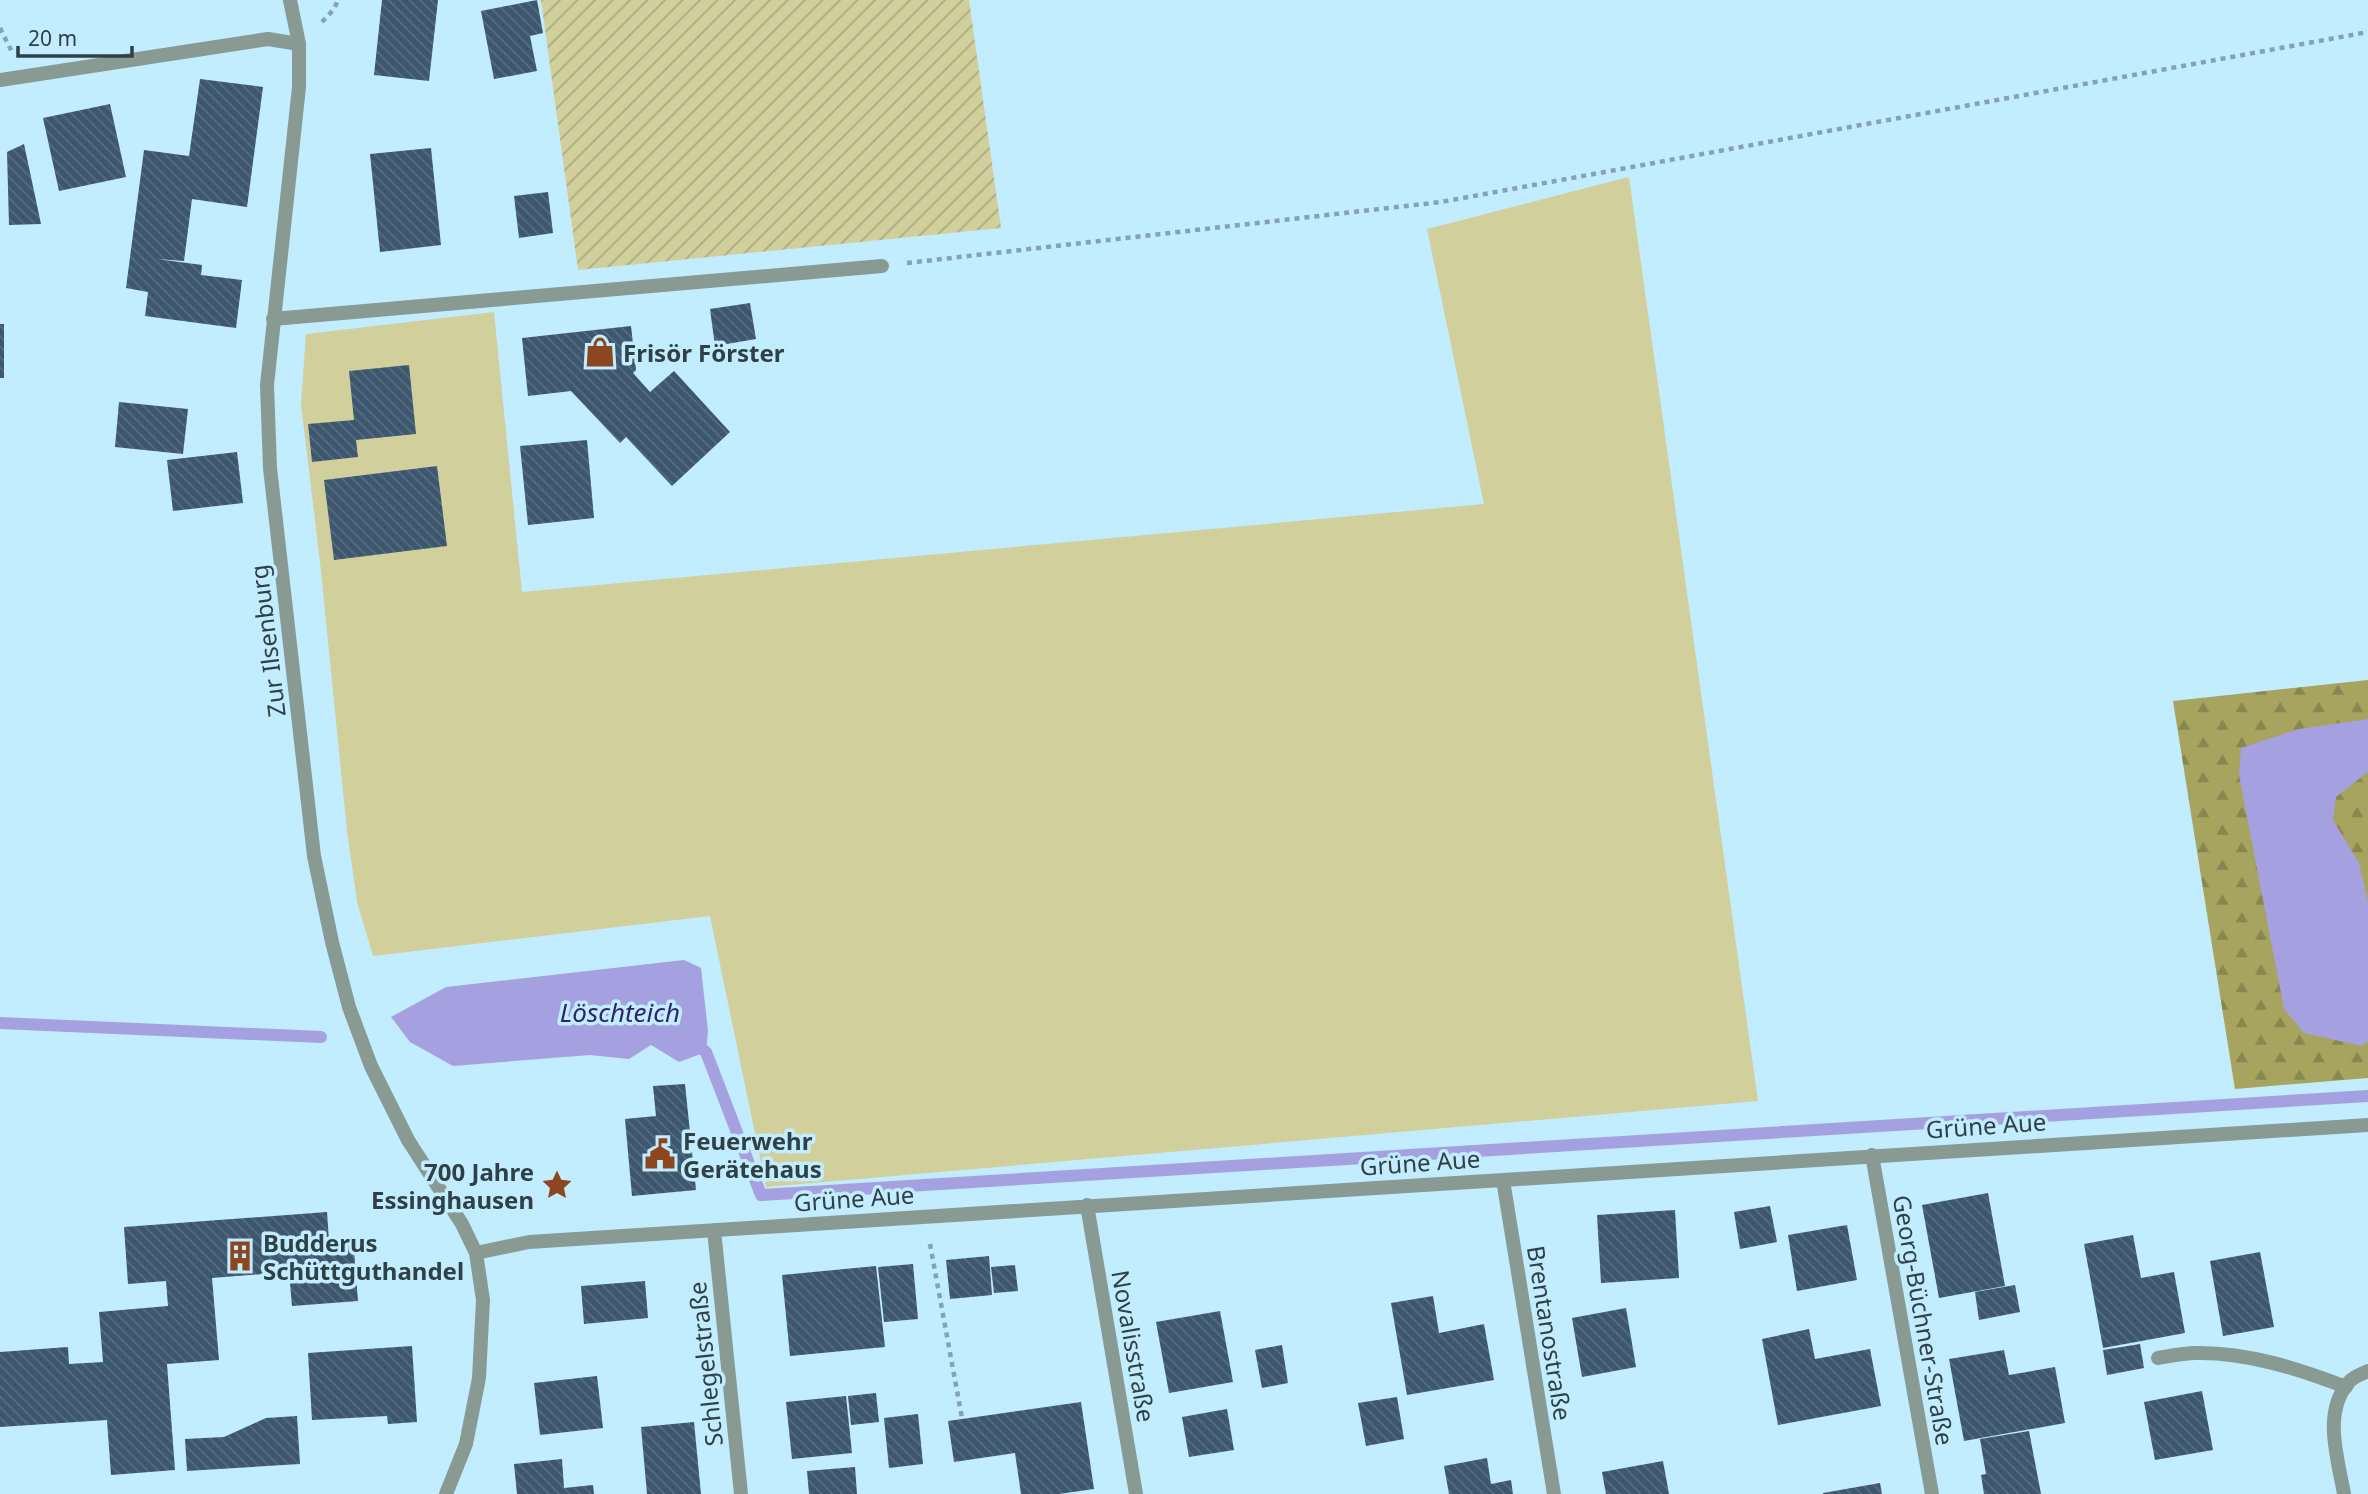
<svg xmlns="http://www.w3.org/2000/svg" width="2368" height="1494" font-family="'Noto Sans',sans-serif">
<defs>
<pattern id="forest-firs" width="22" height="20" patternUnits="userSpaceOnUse" patternTransform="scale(1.75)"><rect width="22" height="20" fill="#a6a45e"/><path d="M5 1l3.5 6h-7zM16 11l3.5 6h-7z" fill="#88874f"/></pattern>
<pattern id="garden-furrows" width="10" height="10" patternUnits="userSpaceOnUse" patternTransform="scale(1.75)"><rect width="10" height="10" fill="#d1d09c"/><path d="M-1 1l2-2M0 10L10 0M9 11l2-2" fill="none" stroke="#aaaa81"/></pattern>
<pattern id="building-back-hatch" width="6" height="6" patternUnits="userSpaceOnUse" patternTransform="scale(1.75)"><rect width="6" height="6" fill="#3c576e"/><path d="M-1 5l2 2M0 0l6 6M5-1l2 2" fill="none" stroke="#576d80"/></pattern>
</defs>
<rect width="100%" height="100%" fill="#c2ecff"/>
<path fill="#d1d09c" d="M1629,177L1758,1101L766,1187L710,916L373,956L357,902L347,831L320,562L301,404L306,334L494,312L522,592L1484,504L1427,229Z"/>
<path fill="url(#forest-firs)" d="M2368,680V1078L2235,1089L2173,701Z"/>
<path fill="url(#garden-furrows)" d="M541,0H969L1001,228L578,270Z"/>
<path fill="#a5a1e1" d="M2368,719V772L2336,797L2333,820L2359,863L2368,901V1041L2362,1046L2304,1033L2284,1009L2239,775L2241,748L2299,729Z
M684,960L701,968L708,1031L706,1052L679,1062L651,1045L629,1059L590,1055L453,1066L410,1042L391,1017L446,987Z"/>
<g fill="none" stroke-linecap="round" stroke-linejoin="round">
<path stroke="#a5a1e1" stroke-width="12" d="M0,1023L321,1037
M694,1043L706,1052L761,1195L2368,1096"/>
</g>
<path fill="url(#building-back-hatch)" d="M382,0H438L429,81L374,75Z
M537,0L543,33L530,36L537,71L494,79L481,11Z
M200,79L263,87L247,207L192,199L184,261L157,259L202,265L201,275L242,280L236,328L145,316L148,292L126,288L144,150L189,156Z
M110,104L126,177L59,191L43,118Z
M24,144L41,224L9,225L7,152Z
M431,148L441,245L380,252L370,154Z
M548,192L553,233L519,238L514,196Z
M750,303L756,339L715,346L710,309Z
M0,324H4V378H0Z
M631,326L636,370L633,373L650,392L674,371L730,432L672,486L626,437L620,443L571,391L528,396L522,338Z
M409,365L416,434L356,440L358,457L312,462L308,424L354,420L349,371Z
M119,402L188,409L183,454L115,447Z
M587,440L594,518L528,525L520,446Z
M237,452L243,503L173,511L167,460Z
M437,466L447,546L334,560L324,480Z
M685,1084L696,1190L632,1196L625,1119L656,1116L653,1086Z
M1988,1193L2005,1286L1939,1298L1922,1205Z
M1770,1206L1777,1242L1740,1249L1734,1212Z
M1675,1210L1679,1278L1601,1283L1597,1215Z
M327,1212L329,1240L353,1238L358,1301L292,1306L289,1272L212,1278L219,1360L167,1364L175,1470L111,1475L107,1420L0,1427V1352L68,1347L69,1364L103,1362L99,1312L168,1306L166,1281L128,1284L124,1227Z
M1847,1225L1857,1280L1797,1291L1788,1235Z
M2133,1235L2141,1278L2174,1272L2185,1333L2103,1348L2084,1244Z
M2260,1252L2274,1327L2223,1336L2210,1261Z
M989,1256L992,1295L950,1299L946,1260Z
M913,1264L918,1319L884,1322L878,1267Z
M1015,1265L1018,1291L994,1293L991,1267Z
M876,1266L885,1347L790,1356L782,1275Z
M645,1281L648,1318L584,1324L581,1286Z
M2015,1285L2020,1312L1979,1320L1975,1292Z
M1433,1296L1439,1333L1484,1324L1494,1380L1407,1395L1391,1303Z
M1626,1308L1636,1367L1582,1377L1572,1318Z
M1220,1311L1233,1382L1169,1393L1156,1322Z
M1809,1329L1815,1359L1870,1349L1881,1406L1778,1425L1762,1339Z
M2140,1344L2144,1368L2107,1375L2103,1350Z
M1282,1345L1288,1383L1262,1388L1255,1350Z
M412,1346L417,1422L388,1424L387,1416L312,1420L308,1353Z
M2004,1350L2009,1375L2055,1367L2065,1423L1964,1441L1949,1359Z
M597,1376L603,1428L540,1435L534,1383Z
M2202,1391L2213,1450L2155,1460L2144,1402Z
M876,1393L879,1422L851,1425L848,1396Z
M846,1396L852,1453L792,1459L786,1402Z
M1397,1397L1404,1439L1366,1446L1358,1403Z
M1081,1402L1094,1489L1059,1494H1021L1015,1453L954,1462L948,1421Z
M1227,1409L1234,1450L1189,1457L1182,1417Z
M918,1414L923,1464L889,1468L884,1418Z
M297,1416L300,1464L187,1471L185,1439L224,1437L266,1418Z
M694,1422L701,1494H647L641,1427Z
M2029,1431L2041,1494H1984L1981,1475L1986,1474L1980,1439Z
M1487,1458L1491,1484L1511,1480L1513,1494H1449L1444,1466Z
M562,1459L564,1488L593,1485L594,1494H517L514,1464Z
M1663,1461L1669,1494H1606L1602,1472Z
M855,1467L857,1494H809L807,1471Z
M1880,1483L1882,1494H1823V1493Z"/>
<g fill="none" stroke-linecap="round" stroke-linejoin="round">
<path stroke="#83a3b0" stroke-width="4.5" stroke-dasharray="5 5" stroke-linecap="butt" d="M322,22L334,9L338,0
M0,28L12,52
M907,263L1441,202L2368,32
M930,1244L962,1418"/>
<path stroke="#899a92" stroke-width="14" d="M0,80L268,39L299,44
M273,319L882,266
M2158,1358C2170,1356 2183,1353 2196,1353C2247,1352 2299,1369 2346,1387"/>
<path stroke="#899a92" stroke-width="14" d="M290,0L299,44V87L267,385L270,468L314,856L332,942L349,1007L371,1066L408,1140L462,1224L476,1253L483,1300L479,1378L466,1444L446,1494
M1872,1155L1932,1494
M1503,1180L1554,1494
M1087,1205L1136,1494
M714,1230L741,1494
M476,1253L529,1242L2368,1125
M2344,1494C2338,1459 2322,1412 2349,1382C2353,1377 2362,1374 2368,1371"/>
</g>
<defs>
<g id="shop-bare" transform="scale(2.415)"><path d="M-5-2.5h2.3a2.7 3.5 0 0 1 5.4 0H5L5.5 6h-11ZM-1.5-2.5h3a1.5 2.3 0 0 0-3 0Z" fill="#8c4620" stroke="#c2ecff" stroke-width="2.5" paint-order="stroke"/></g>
<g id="civic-bare" transform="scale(2.415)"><path d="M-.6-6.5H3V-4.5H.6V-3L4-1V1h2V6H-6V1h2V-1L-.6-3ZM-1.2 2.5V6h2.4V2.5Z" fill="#8c4620" stroke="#c2ecff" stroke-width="2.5" paint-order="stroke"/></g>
<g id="sight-bare" transform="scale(2.415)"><path d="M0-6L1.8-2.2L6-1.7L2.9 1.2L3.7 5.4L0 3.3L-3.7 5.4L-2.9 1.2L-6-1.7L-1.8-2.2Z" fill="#8c4620" stroke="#c2ecff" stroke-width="2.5" paint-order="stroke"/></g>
<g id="building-bare" transform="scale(2.415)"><path d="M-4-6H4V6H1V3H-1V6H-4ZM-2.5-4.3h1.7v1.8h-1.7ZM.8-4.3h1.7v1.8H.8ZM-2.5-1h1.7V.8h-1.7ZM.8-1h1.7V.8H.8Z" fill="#8c4620" stroke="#c2ecff" stroke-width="2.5" paint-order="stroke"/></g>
</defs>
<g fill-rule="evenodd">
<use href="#shop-bare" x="600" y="352"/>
<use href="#civic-bare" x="660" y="1154"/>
<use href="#sight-bare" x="557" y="1185"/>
<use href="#building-bare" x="240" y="1256"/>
</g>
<g text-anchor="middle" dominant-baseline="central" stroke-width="7" stroke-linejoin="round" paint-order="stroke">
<g font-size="24" font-weight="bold" fill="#2f4047" stroke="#c2ecff" text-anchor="start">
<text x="623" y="352">Frisör Förster</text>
<text x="683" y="1140">Feuerwehr<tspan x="683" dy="28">Gerätehaus</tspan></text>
<text x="534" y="1171" text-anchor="end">700 Jahre<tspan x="534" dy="28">Essinghausen</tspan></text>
<text x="263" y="1242">Budderus<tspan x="263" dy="28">Schüttguthandel</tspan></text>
</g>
<g font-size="24" fill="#2f4047" stroke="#c2ecff">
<text transform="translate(267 641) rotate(-97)">Zur Ilsenburg</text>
<text transform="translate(1986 1125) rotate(-4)">Grüne Aue</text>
<text transform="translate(1420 1162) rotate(-4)">Grüne Aue</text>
<text transform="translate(854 1198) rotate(-4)">Grüne Aue</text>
<text transform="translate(1924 1320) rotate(80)">Georg-Büchner-Straße</text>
<text transform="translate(1550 1333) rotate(81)">Brentanostraße</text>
<text transform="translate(1134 1346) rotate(80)">Novalisstraße</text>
<text transform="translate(705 1364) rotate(-96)">Schlegelstraße</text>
</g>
<g font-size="26" font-style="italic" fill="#31226b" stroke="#c2ecff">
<text x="620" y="1012">Löschteich</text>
</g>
</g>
<path d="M18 46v10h114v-10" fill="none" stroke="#2f4047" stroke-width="3.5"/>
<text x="28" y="46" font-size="21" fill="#2f4047" stroke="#c2ecff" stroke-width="5" paint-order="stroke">20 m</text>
</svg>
